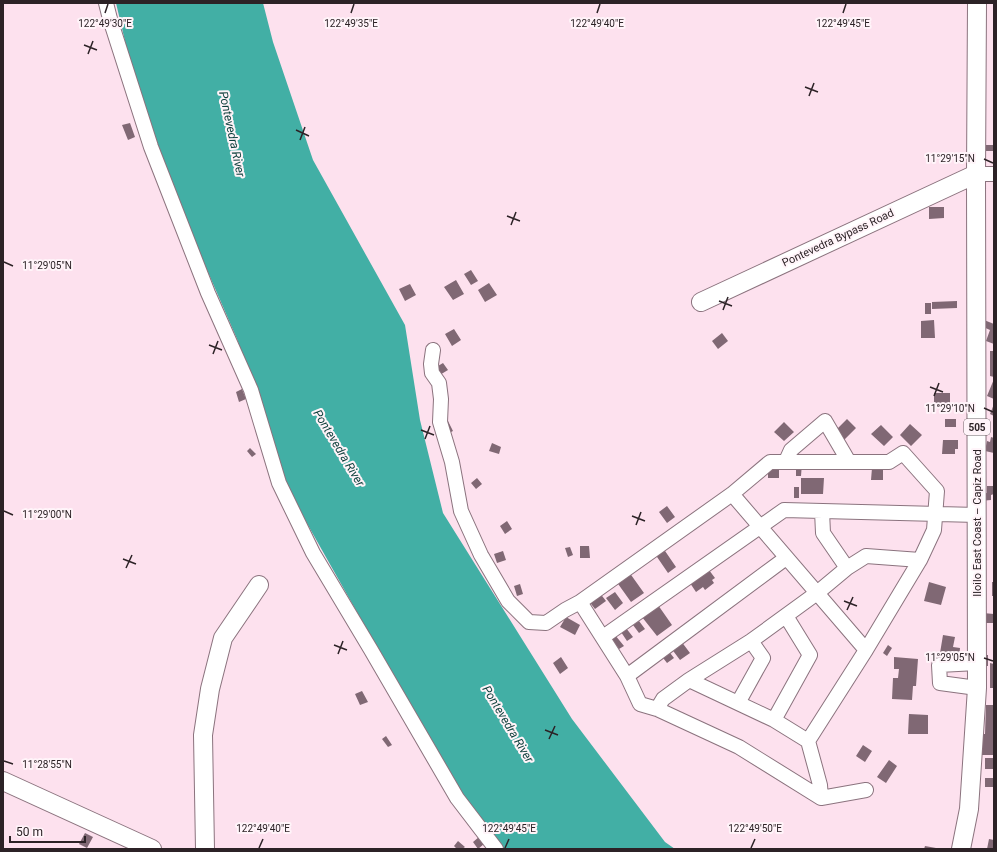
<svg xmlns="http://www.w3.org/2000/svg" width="997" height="852" font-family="Roboto,sans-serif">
<rect width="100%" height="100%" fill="#fde1ee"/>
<path fill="#42afa5" d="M116,3H263L273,42L313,160L405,325L420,420L443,513L572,719L665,842L675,849H499L465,804L291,495L237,339L184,217L137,92Z"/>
<path fill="#806874" d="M130,123L135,137L128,140L122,125Z
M984,145H994V151H984Z
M929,207H944V218L929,219Z
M471,270L478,281L471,285L464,274Z
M456,280L464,294L453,300L444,287Z
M489,283L497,295L485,302L478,290Z
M410,284L416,295L405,301L399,289Z
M957,301V308L932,309V302Z
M925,303H931V314H925Z
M934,320L935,338H921V321Z
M984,320L994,324V344L986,341L990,330L981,326Z
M454,329L461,340L452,346L445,334Z
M722,333L728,341L718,349L712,341Z
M990,351H994V377L990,376Z
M443,363L448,370L438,376L433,369Z
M994,379V399L987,396Z
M242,389L246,399L239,402L236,392Z
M934,393H950V407H934Z
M994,404V416L990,414Z
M847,419L856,428L844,440L835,431Z
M945,419H956V427H945Z
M448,421L453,431L447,434L442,423Z
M784,422L794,432L784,441L774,432Z
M910,424L922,435L911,446L900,435Z
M881,425L893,437L884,446L871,434Z
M991,437L994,438V453L985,451L987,441L990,442Z
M943,440H958V449H955V454H942Z
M492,443L501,447L499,454L489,451Z
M250,448L256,454L252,457L247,451Z
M796,463H802L801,476H796Z
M768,464H779V478H768Z
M872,468H883V480H871Z
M477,478L482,484L476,489L471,483Z
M801,478H824L823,494H801Z
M987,486H994V494L991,495V500L979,501L978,493H987Z
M794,487H799V498H794Z
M667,506L675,517L667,523L659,512Z
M507,521L512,529L505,534L500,526Z
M580,546H589L590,558H580Z
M570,547L573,555L568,557L565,548Z
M663,548L676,567L668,573L655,554Z
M503,551L506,560L497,563L494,554Z
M706,566L715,578L712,580L714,583L705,590L703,587L696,592L688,580Z
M629,572L644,593L631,602L616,581Z
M929,582L946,587L941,605L924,601Z
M992,582H994V596H992Z
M520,584L523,594L517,596L514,586Z
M599,592L606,601L595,609L588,600Z
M615,592L623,603L615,610L606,598Z
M658,605L672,625L657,636L642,617Z
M983,613L994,614V623H982Z
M566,617L580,625L575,635L560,627Z
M639,621L645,629L639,633L633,625Z
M626,628L633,637L627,641L621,632Z
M615,635L624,646L619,649L611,638Z
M943,635L955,637L953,647L960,648L959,659L950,657V655L940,653Z
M681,641L690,653L680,660L671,648Z
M888,645L892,648L887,656L883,653Z
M667,649L674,658L667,663L660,654Z
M981,655H988V666H981Z
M561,657L568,668L560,674L553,663Z
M894,657L918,659L916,686H913L912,700L892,699L893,678H898L899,669H894Z
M990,663L994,664V688H990Z
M362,691L368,702L360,705L355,694Z
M986,705H994V755H982V734H985Z
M909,714L928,715V734H908Z
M386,736L392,745L388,747L382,739Z
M863,745L872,751L865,762L856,756Z
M985,758H994V769H985Z
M889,760L897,766L886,783L877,777Z
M985,778H994V787H985Z
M85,833L93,837L87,848L79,844Z
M479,837L484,844L478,849L473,842Z
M989,839L994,840V849H987Z
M458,841L465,847L462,849H457L454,846Z
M925,846L936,848V849H924Z"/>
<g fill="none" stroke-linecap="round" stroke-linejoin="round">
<g stroke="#8b737e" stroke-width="16">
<path id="minor" d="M106,3L110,19L151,147L208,293L251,390L279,483L313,553L371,650L457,798L496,849
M976,174H994
M433,350L431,364L432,373L439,383L441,399L440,422L452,462L461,511L481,555L508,601L529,622L546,623L565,610L580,602
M786,461L791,450L825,421L849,462
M732,494L866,650
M822,511L823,533L847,568
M603,637L784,510L977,515
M977,663L939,665L940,683L977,688
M627,676L640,704L657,709L739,747L821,798L866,790
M689,680L774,720L808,741L820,785L821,798
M738,703L763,658L751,641
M657,709L663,699L689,680L751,641L817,593L847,568L866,556L920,560L934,530L937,491L903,453L889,462H770L732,494L580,602L627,676L786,558
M774,720L810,655L786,616
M808,741L866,650L920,560"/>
</g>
<g stroke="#8b737e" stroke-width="20">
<path id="major" d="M701,302L976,174
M3,781L152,849
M205,849L203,735L210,689L223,638L259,585
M961,849L969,809L977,688L976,174L977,3"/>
</g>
<use href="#minor" stroke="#fff" stroke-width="14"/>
<use href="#major" stroke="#fff" stroke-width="18"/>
</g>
<path fill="none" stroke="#2c2226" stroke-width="1.5" d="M105,13L108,4M351,13L354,4M597,13L600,4M843,13L846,4M84,45L97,50M88,54L93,41M805,87L818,92M809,96L814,83M296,130L309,136M300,140L305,127M984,159L993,163M507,216L520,221M511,225L516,212M4,262L13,266M719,301L732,306M723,310L728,297M209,345L222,350M213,354L218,341M930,387L943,392M934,396L939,383M984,408L993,412M421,430L434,435M425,439L430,426M4,511L13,515M632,516L645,521M636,525L641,512M123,559L136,564M126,568L132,555M844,601L857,606M847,610L853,597M334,645L347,650M338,654L343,641M984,658L993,661M545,730L558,735M549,739L555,726M4,761L13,764M259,848L263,839M505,848L509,839M751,848L755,839"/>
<g text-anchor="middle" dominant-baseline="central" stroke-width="4" stroke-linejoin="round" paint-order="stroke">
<rect fill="#fff4f9" stroke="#6b6165" stroke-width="1" x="964" y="419" width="26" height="16" rx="3"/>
<g font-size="10" font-weight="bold" fill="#2c2226">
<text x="977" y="427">505</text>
</g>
<g font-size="11" fill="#2c2226" stroke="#fff4f9">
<text transform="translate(838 238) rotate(-25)">Pontevedra Bypass Road</text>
<text transform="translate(977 523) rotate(-90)">Iloilo East Coast – Capiz Road</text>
</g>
<g font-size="12" font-style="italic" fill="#0d3f3b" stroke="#fff4f9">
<text transform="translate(232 134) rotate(78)">Pontevedra River</text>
<text transform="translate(339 448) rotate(59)">Pontevedra River</text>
<text transform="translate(508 724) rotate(59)">Pontevedra River</text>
</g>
</g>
<g font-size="10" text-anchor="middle" fill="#2c2226" stroke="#fff4f9" stroke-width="4" stroke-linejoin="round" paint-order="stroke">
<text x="105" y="27">122°49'30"E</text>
<text x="351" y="27">122°49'35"E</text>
<text x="597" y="27">122°49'40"E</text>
<text x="843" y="27">122°49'45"E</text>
<text x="950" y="162">11°29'15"N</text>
<text x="47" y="269">11°29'05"N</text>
<text x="950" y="412">11°29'10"N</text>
<text x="47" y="518">11°29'00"N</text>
<text x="950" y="661">11°29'05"N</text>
<text x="47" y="768">11°28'55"N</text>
<text x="263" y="832">122°49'40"E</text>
<text x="509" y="832">122°49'45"E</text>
<text x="755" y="832">122°49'50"E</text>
</g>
<rect width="997" height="852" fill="none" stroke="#2c2226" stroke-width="8"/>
<path d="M10 836v6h75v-6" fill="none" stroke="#2c2226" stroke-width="2"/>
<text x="16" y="836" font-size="12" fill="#2c2226" stroke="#fff4f9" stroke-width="3" paint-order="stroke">50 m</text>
</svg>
